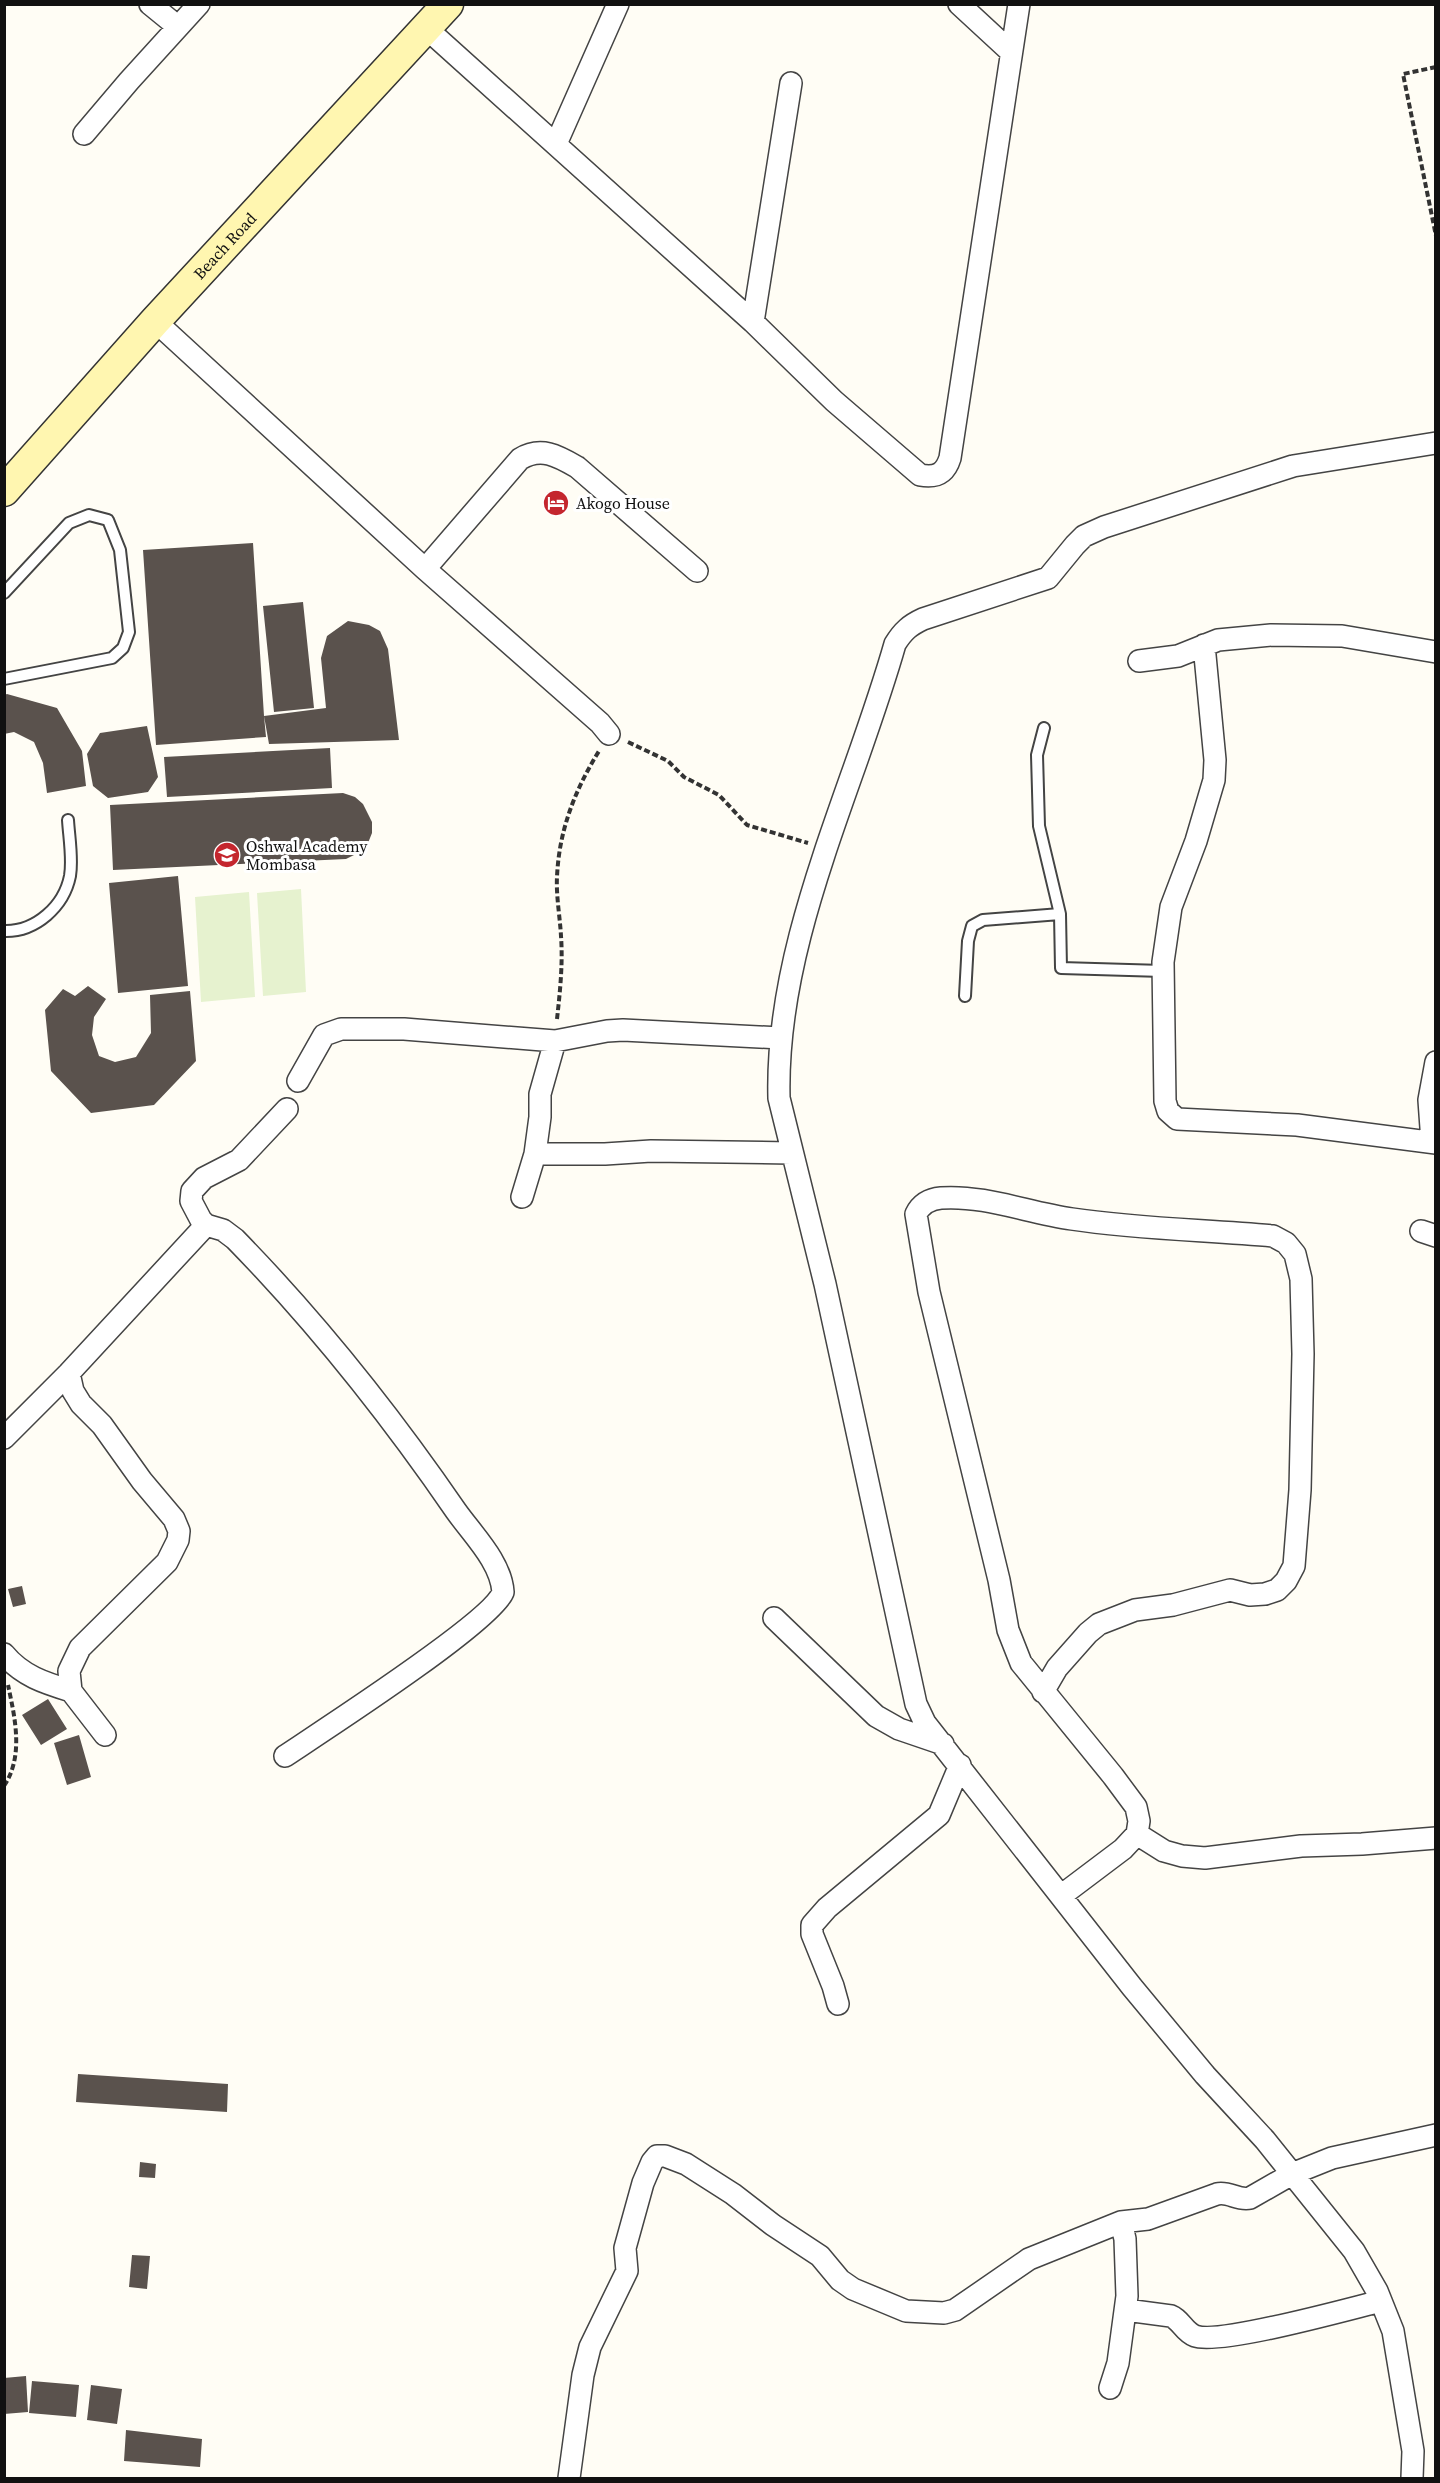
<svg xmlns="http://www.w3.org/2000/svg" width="1440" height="2483" font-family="'Source Serif 4',serif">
<rect width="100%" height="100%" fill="#fffdf5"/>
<path fill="#e6f2cf" d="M301,889L306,992L263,996L257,893Z
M249,892L255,997L201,1002L195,897Z"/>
<path fill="#5a524d" d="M253,543L264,716L326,708L321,658L327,636L348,621L369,625L380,631L388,649L399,740L269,744L264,716L266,737L156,745L143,550Z
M303,602L314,708L274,712L263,606Z
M7,694L57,708L82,751L86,786L47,793L43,763L34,742L14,732L4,734V695Z
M147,726L158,777L148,792L108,798L93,786L87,754L100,733Z
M330,748L332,788L167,797L164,757Z
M343,793L355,797L363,804L372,822V833L368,843L362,851L346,859L113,870L110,805Z
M178,876L188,986L118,993L109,883Z
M88,986L106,999L94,1017L92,1035L99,1056L115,1062L136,1057L151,1033L150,995L190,991L196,1061L154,1105L91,1113L51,1071L45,1010L63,989L75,996Z
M22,1586L26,1604L13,1607L8,1589Z
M48,1699L67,1729L41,1745L22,1715Z
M79,1735L91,1777L67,1785L54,1743Z
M78,2074L228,2084L227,2112L76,2102Z
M140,2162L156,2164L155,2178L139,2177Z
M132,2255L150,2256L147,2289L129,2287Z
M26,2376L28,2412L4,2414V2378Z
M32,2381L79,2385L76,2417L29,2413Z
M91,2385L122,2389L117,2424L87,2420Z
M126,2430L202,2439L200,2467L124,2461Z"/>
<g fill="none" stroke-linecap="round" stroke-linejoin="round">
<g stroke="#444" stroke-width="14">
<path id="lane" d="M4,593L69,523L89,515L108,520L120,550L129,632L123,648L112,658L4,679
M1044,728L1037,755L1039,826L1060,914L1061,968L1163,971
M4,931C36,932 64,906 70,876C73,859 69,837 68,820
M965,996L968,941L972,926L983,920L1060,914"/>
</g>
<g stroke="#444" stroke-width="24">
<path id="street" d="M150,4L177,26
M959,4L1011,52
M426,28L753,322L834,401L920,475C936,478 945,474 950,458L1019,4
M84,134L129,81L199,4
M556,144L618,4
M155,321L425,569L600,723L609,734
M753,322L791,83
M425,569L520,459C541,446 558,456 577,467L697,571
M1204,645L1215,760L1214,780L1196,841L1171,907L1163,962L1165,1101L1168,1111L1177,1119L1297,1125L1436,1143
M1139,661L1178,656L1218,640L1271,635L1342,636L1436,652
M298,1081L324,1035L341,1029H404L555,1041L607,1031L623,1030L780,1038
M1432,1142L1429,1100L1436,1062
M535,1154H605L651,1151L791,1153
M522,1197L535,1154L540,1117V1094L555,1041
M1421,1231L1436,1236
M69,1373L73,1391L81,1404L102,1425L142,1481L174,1519L179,1531L178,1540L167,1562L80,1648L69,1671L71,1691L105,1735
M4,1438L69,1373L206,1225
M774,1618L876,1716L899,1729L943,1744
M4,1654C22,1676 45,1683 71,1691
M1043,1692L1057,1668L1088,1633L1099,1624L1135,1610L1173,1605L1230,1590L1250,1595L1265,1594L1277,1590L1286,1581L1294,1566L1300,1490L1303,1354L1301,1279L1295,1254L1286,1243L1273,1236C1207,1230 1138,1229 1072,1219C1028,1213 986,1195 941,1198C930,1199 921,1204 916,1214L929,1292L999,1580L1008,1630L1021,1663L1113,1776L1136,1807L1139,1821L1137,1834L1123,1849L1062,1895
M285,1756C321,1732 493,1621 503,1592C501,1562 473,1535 456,1511C390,1415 317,1323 235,1239L223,1230L206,1225L201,1220L191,1201L192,1191L204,1178L239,1160L287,1109
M1137,1834L1164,1851L1182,1856L1205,1858L1301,1846L1362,1844L1436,1838
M838,2004L833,1986L812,1934V1925L827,1908L939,1815L960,1765
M1126,2310L1171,2316C1181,2320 1184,2332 1195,2336C1220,2345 1348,2309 1381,2301
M1110,2388L1118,2363L1127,2296L1125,2239L1121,2222
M569,2478L583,2375L590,2347L627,2271L625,2248L643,2183L652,2162L657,2156H665L686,2164L733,2194L773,2225L820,2256L840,2280L853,2289L906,2311L944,2313L955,2310L1029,2259L1121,2222L1148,2219L1217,2194C1229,2191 1238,2201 1250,2198L1292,2174L1332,2158L1436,2135
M1412,2478L1413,2451L1393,2331L1377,2291L1354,2251L1265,2140L1205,2075L1132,1987L925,1723L916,1704L825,1284L779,1098C775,942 853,792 895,644C903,631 910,625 923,619L1048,578L1075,545L1084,536L1104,527L1293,466L1436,443"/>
</g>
<g stroke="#333" stroke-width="33">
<g id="secondary">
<path id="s1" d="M4,491L155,321L448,4"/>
</g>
</g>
<path stroke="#333" stroke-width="4" stroke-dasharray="6 3" stroke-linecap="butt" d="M1436,67L1403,74L1436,236
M628,742L668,761L684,777L719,795L747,825L808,843
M557,1019C560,992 563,964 561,936C560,917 556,896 557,877C559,830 575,790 599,751
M4,1786C24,1756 15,1718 8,1685"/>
<use href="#lane" stroke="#fff" stroke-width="10"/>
<use href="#street" stroke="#fff" stroke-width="21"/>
<use href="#secondary" stroke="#fff6b0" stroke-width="30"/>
</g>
<defs>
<g id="hotel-disc" transform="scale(1.35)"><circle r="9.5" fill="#c4262e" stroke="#fff"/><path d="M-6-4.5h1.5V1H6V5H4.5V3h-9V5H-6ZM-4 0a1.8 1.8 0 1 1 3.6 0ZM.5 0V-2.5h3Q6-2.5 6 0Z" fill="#fff"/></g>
<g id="school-disc" transform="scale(1.35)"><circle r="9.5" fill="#c4262e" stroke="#fff"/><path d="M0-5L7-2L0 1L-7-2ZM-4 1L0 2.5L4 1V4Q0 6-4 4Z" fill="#fff"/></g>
</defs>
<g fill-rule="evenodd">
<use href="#hotel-disc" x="556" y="503"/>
<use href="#school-disc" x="227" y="855"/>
</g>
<g text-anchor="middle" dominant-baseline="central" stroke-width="6" stroke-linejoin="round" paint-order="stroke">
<g font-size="16" fill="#111" stroke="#fff">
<text stroke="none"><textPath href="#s1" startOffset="330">Beach Road</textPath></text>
</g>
<g font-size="16" fill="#111" stroke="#fff" text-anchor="start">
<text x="576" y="503">Akogo House</text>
<text x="246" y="846">Oshwal Academy<tspan x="246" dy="18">Mombasa</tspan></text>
</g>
</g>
<rect width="1440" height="2483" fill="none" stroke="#111111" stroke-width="12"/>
</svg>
